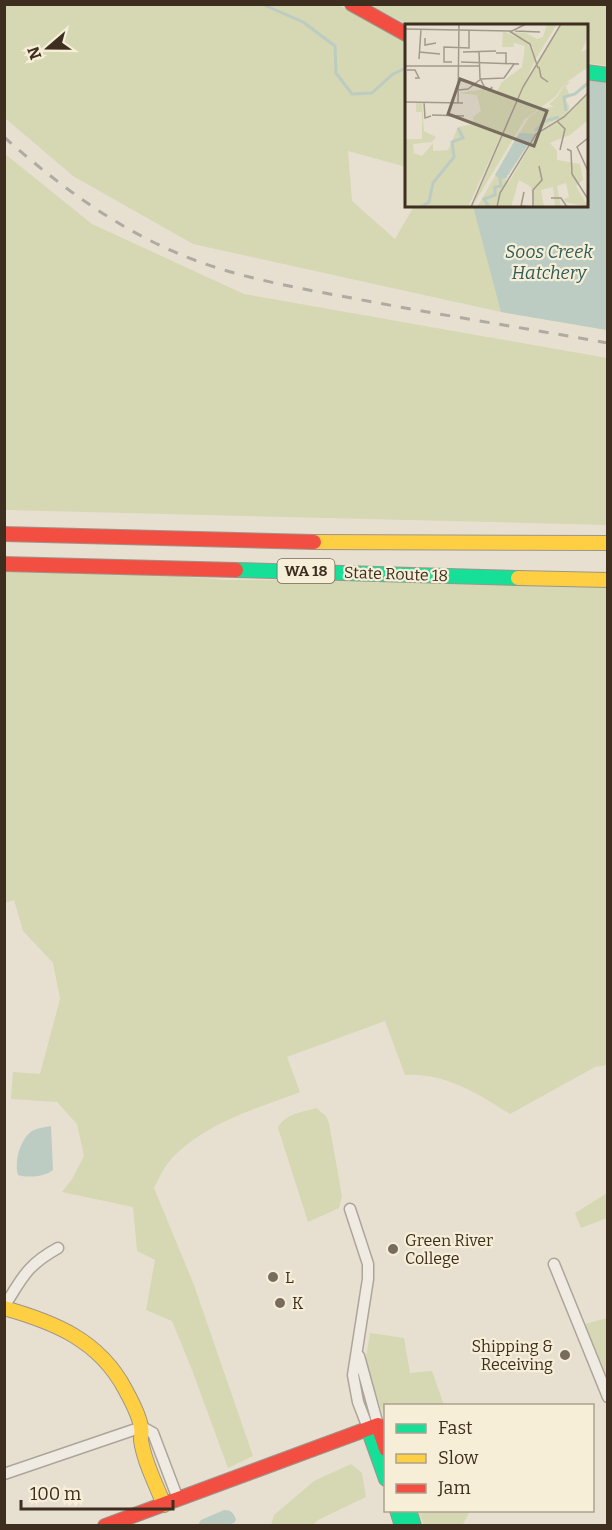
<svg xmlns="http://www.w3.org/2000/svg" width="612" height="1530" font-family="Bitter,serif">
<rect width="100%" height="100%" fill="#e7e0d1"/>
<path fill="#d6d7b3" d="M5,5H339L406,41V167L348,151L352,201L395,239L414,206H586L607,330L501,312L193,244L73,176L5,118Z
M369,5H607V66L587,63L586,26L409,25Z
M5,154L92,224L244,294L607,358V525L5,510Z
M4,562L227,580L607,581V1065L595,1067L510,1114C479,1094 443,1072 405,1075L385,1021L287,1057L300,1092C258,1108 209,1122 176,1154C166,1163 160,1176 154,1188L194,1285L253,1456L228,1468L192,1370L172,1321L146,1310L155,1260L137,1251L133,1207L62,1192L72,1179L84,1156L77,1124L57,1102L11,1099L13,1072L40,1074L60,999L53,963L23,931L14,900L5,903Z
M316,1108L326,1116L329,1123L342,1196L339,1208L308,1222L278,1128C284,1114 303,1112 316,1108Z
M607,1193V1218L581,1228L575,1213Z
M607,1318H608L607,1376L585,1324Z
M370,1333L404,1338L410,1373L432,1371L444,1405L386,1406L385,1419L365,1363Z
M351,1464L362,1473L366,1497L318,1520L313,1525H271L274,1515L314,1481Z
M418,1511V1510L470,1511L462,1526L424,1525Z"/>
<path fill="#bcccc2" d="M587,80L607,83V330L501,312L473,206H586Z
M51,1126L53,1170C45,1177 27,1178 18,1175C14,1162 20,1139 32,1131C38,1128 46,1127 51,1126Z
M224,1510C231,1510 234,1513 236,1520L234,1523L228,1525H198L201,1520Z"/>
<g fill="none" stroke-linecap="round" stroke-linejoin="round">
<path stroke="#bcccc2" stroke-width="3" d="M262,4L303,22L335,46L336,73L352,94L372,93L393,74L406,68"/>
<g stroke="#ada599" stroke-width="13">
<path id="street" d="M350,1209L368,1264V1279L353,1375L358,1402L368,1428
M554,1264L608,1397
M4,1307C22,1278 27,1265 58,1248
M359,1356L378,1425
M4,1474L142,1427L153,1433L178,1499"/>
</g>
<g stroke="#9c958a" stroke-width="16">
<path id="fast" d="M586,72L608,75
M236,570L518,578
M371,1437L386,1479
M397,1510L402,1526
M409,1510L414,1526"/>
</g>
<g stroke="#9c958a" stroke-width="16">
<path id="slow" d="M314,542L608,543
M518,578L608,580
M4,1308C54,1322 99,1340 125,1389C131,1400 139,1414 141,1427C142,1431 141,1436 141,1440C144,1462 156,1484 164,1505"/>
</g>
<g stroke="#9c958a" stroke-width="16">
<path id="jam" d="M352,4L406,34
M4,534L314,542
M4,564L236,570
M105,1526L378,1425L386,1449"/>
</g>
<use href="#street" stroke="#efebe3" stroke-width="10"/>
<use href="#fast" stroke="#16e098" stroke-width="14"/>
<use href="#slow" stroke="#ffcf43" stroke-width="14"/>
<use href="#jam" stroke="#f24e42" stroke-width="14"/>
<path stroke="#afaaa2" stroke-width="3" stroke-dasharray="10 10" stroke-linecap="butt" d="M4,137C56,183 113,226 177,253C232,277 298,288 357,299C440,315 524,328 608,343"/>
</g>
<g fill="#786c5e" stroke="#f7eed8" stroke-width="2">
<circle cx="393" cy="1249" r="6"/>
<circle cx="273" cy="1277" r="6"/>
<circle cx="280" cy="1303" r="6"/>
<circle cx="565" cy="1355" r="6"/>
</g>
<g text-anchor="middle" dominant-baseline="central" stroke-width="4.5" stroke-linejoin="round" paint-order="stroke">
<rect fill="#f7eed8" stroke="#756857" stroke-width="1.5" x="277.5" y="559" width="57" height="24" rx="4.5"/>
<g font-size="15" font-weight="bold" fill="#3d2e20">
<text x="306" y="571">WA 18</text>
</g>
<g font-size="16" fill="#3d2e20" stroke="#f7eed8">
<text transform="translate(396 574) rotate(2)">State Route 18</text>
</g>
<g font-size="16" fill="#3d2e20" stroke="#f7eed8" text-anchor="start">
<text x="405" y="1240">Green River<tspan x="405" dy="18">College</tspan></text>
<text x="285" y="1277">L</text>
<text x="292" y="1303">K</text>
<text x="553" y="1346" text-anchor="end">Shipping &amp;<tspan x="553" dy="18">Receiving</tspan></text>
</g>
<g font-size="18" font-style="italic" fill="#2f5d5a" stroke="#f7eed8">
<text x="549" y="252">Soos Creek<tspan x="549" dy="21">Hatchery</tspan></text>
</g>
</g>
<g transform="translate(405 24)">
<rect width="183" height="183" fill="#e7e0d1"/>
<path d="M142,0H152L130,36L128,23L105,8L121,9L132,15L138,13ZM157,0H183V13L176,28L183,25V43L162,58H165L161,62L165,73L160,75L165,83L160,92L147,98L136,105L131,109L127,116L122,114L119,120L120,113L124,114L127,113L120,112L117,119L116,111L102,136L106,147L100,143L96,149H105L100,154L104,158L132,110L159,94L183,70L182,97L165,111L145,119L152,127V136L175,140L178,156L171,162L183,183L160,178L159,175L164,173L161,159L152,162L156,183H150L148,163L136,166L139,183H129L126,163L114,156L106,183H93L95,168L91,183H72L124,93L137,84L149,83L144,80L152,73L161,58L150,73L120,95L67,183L120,60ZM98,7L124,19L130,37L63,183H0V115H17V88H11V78H17L19,107L31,113L27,118L8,120L9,129L17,132L28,119V127L43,126L53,103L69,100L68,93L76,87L72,71L54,69L80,65L91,69L97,58L117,43L120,22L109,19V23H97Z" fill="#d6d7b3"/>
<path d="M114,109L130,110L103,151L94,154L90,151Z" fill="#bcccc2"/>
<path fill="none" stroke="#bcccc2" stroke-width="3" d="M161,87L159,73L170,70L183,59M130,107L140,97L154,93M16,183L24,178L28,159L49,133L47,118L58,114L53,104M84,183L79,175L90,171V163L96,162L95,154L102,152"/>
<path fill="none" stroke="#a3998a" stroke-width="1.5" d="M0,5L107,7L121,0M104,7L125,20L133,44M110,7L135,8M20,14V21L31,19M74,27L75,54L79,62L80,63L86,66L87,63L85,66M14,28L35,30M58,28L91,27M91,29H101V39M14,35L16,5M47,38H39V23L64,24V6M56,38L114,40M0,42H74M134,43L136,53L143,58M2,46H10L14,54H10M53,66L63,65L76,55L99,54L109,40M0,78L58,79M19,78L20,94L26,92M53,79L54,0M27,91L59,92M152,97L160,105L155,126M183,114L172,123L183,147M162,125L166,127L167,150L183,175M119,168L116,182L126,183M146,174H156L162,183M66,183L118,63L156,0M92,183L95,169L131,110L159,93L183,69M128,183V166L137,156L134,142"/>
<path fill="#786c5e" fill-opacity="0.15" stroke="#786c5e" stroke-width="3" d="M55,55L142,87L129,122L43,90Z"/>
<rect width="183" height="183" fill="none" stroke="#3d2e20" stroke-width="3"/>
</g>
<rect width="612" height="1530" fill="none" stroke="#3d2e20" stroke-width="12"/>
<rect x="384" y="1404" width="210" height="108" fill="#f7eed8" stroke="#ada18e" stroke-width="1.5"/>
<rect x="396" y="1424" width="30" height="9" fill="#16e098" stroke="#ada18e" stroke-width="1.5"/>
<text x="438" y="1434" font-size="18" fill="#3d2e20">Fast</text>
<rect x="396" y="1454" width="30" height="9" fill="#ffcf43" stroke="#ada18e" stroke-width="1.5"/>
<text x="438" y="1464" font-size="18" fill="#3d2e20">Slow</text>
<rect x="396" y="1484" width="30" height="9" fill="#f24e42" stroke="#ada18e" stroke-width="1.5"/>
<text x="438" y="1494" font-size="18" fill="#3d2e20">Jam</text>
<g transform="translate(48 48) rotate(250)" stroke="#f7eed8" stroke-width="4.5" paint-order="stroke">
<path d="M0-4.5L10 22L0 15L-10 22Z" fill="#3d2e20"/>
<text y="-9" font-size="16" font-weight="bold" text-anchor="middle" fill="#3d2e20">N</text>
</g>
<path d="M21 1500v9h152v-9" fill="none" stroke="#3d2e20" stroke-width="3"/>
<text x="30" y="1500" font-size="18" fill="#3d2e20" stroke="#f7eed8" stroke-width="4.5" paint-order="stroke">100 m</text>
</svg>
